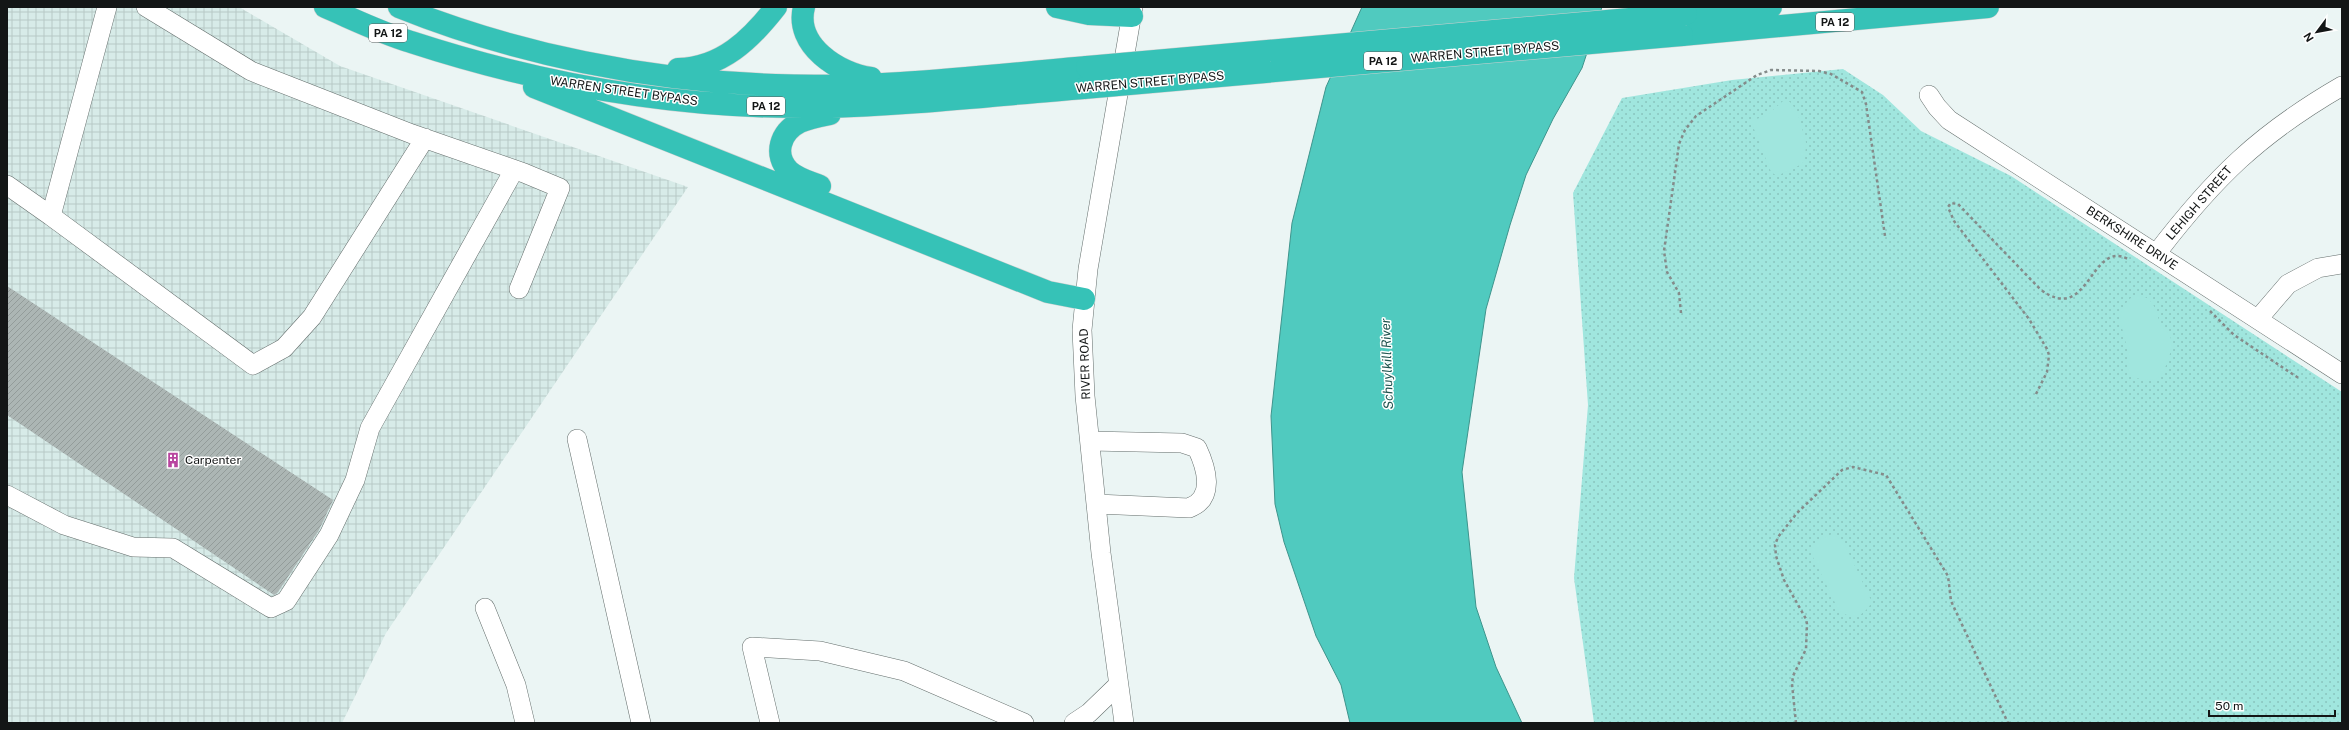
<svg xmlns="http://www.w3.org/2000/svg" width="2349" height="730" font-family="'Public Sans',sans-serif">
<defs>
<pattern id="industrial-grid" width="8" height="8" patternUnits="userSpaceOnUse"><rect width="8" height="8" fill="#d7ebe8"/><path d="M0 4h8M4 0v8" fill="none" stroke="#b8c9c6"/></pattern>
<pattern id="green-dots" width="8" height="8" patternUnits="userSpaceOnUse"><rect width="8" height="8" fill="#a0e6de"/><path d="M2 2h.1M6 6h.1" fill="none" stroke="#89c5be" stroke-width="1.8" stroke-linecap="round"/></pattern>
<pattern id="building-hatch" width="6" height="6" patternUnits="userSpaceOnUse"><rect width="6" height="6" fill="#acb6b4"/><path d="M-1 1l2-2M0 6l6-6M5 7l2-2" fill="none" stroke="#939c9a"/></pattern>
</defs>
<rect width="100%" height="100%" fill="#ebf5f4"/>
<path fill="url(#industrial-grid)" d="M7,7H239L340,66L688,187L386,633L342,723H7Z"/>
<path fill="url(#green-dots)" d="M1843,69L1883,95L1921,131L2011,176L2342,392V723H1594L1574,578L1588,405L1573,193L1622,98L1732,80Z"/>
<path fill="#a0e6de" d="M1783,101L1790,102L1797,111L1806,142L1805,159L1802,164L1777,176L1771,172L1752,124L1753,120L1766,116Z
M2133,296C2153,294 2155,308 2160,323C2162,328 2167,331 2170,336C2175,347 2165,376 2154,380L2134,378C2125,368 2128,362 2127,349C2124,326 2111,315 2133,296Z
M1832,534L1843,541L1872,602C1863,618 1849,622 1837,607L1811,553L1817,541Z"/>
<path fill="#50cabf" stroke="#3e948c" d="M1362,7H1602L1582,68L1553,119L1526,175L1510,225L1486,309L1462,472L1476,607L1496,667L1522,723H1350L1341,685L1316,636L1284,542L1275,504L1271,416L1292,223L1326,87Z"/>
<path fill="url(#building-hatch)" d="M7,286L333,500L319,530L278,592L274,595L7,415Z"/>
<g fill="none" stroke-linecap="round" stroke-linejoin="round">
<g stroke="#646e6c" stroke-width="20">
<path id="minor" d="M146,7L251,71L412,134L524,173L560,188L519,289
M1929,95L1937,107L1949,120L2342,374
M7,185L51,216L107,7
M51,216L253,365L284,348L312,317L425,138
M2156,254C2214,178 2259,134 2342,86
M2258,319L2288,284L2318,268L2342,264
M577,439L641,723
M1090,441L1182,443L1197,448C1206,467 1216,498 1189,508L1096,504
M7,495L64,525L133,547L173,548L271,608L286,601L329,535L355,480L370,428L514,170
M485,608L516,685L525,723
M770,723L752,647L820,651L904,671L1024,723
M1074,723L1089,713L1118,685
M1124,723L1101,553L1085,396L1082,330L1088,269L1133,7"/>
</g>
<g stroke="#d0d0d0" stroke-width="23">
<path id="highway" d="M325,7C353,19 381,33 411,42C543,85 681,109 820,107C908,105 996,95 1084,88
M399,7C516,54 649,81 775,85C879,89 983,76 1087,67
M804,7C794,45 839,74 871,78
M1057,7L1089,14L1132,16
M1686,14L1771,7
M1682,35L1988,7
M678,69C722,68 751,39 776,7
M534,87L1048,292L1084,299
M820,186C810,182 798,179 789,171C773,155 780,132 800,122C809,118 820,116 830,114"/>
</g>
<path stroke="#848b8a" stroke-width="2.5" stroke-dasharray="3 3" stroke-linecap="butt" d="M2210,311L2234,335L2300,379
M1681,313L1679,293L1667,272L1664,251L1679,144L1685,130L1696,116L1757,75L1771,70L1819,71L1831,74L1862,92L1866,104L1885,236
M2036,394L2047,372L2049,355L2047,349L2029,319L1954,221L1948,207L1951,203L1958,204L2040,289C2089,327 2090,239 2128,259
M1796,723L1792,684L1793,676L1806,649L1807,624L1806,619L1784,580L1776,556L1775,545L1778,537L1797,513L1842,470L1853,467L1886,475L1948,576L1951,601L2008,723"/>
<use href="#minor" stroke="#fff" stroke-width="19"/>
<use href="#highway" stroke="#36c2b7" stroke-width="22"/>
<g stroke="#d0d0d0" stroke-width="23" stroke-linecap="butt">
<path id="highway-bridge" d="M1087,67L1686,14
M1084,88L1682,35"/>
</g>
<use href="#highway-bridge" stroke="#36c2b7" stroke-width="22"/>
</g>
<defs>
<g id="building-bare" transform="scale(1.2)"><path d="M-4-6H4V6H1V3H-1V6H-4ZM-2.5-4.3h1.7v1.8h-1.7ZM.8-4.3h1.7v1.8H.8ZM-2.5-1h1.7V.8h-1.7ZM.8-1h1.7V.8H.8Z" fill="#b8459f" stroke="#fff" stroke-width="2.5" paint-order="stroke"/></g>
</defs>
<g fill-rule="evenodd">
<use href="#building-bare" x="173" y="460"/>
</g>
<g text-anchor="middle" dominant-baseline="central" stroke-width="3" stroke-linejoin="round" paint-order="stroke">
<g fill="#fff" stroke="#5a5c5c" stroke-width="1">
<rect x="1816" y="13" width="38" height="18" rx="3"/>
<rect x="369" y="24" width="38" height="18" rx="3"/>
<rect x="1364" y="52" width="38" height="18" rx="3"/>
<rect x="747" y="97" width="38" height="18" rx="3"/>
</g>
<g font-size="11" font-weight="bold" fill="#131616">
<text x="1835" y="22">PA 12</text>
<text x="388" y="33">PA 12</text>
<text x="1383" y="61">PA 12</text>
<text x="766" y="106">PA 12</text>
</g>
<g font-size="12" fill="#131616" stroke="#fff">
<text transform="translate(1485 52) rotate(-5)">WARREN STREET BYPASS</text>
<text transform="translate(1150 82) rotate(-5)">WARREN STREET BYPASS</text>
<text transform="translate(624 91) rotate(8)">WARREN STREET BYPASS</text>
<text transform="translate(2199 203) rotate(-49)">LEHIGH STREET</text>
<text transform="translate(2132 238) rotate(33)">BERKSHIRE DRIVE</text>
<text transform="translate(1085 364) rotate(-92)">RIVER ROAD</text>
</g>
<g font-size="12" fill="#131616" stroke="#fff" text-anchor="start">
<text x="185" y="460">Carpenter</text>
</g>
<g font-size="13" font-style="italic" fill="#20544f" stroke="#fff">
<text transform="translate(1387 364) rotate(-92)">Schuylkill River</text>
</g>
</g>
<rect width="2349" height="730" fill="none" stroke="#131616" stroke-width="16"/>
<g transform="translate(2317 32) rotate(238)" stroke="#ffffff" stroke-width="3" paint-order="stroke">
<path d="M0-3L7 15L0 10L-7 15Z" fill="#131616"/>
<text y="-6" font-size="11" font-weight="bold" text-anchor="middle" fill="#131616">N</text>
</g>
<path d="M2209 710v6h126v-6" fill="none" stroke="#131616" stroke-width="2"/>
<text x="2215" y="710" font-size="12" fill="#131616" stroke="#ffffff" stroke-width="3" paint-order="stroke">50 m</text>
</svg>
